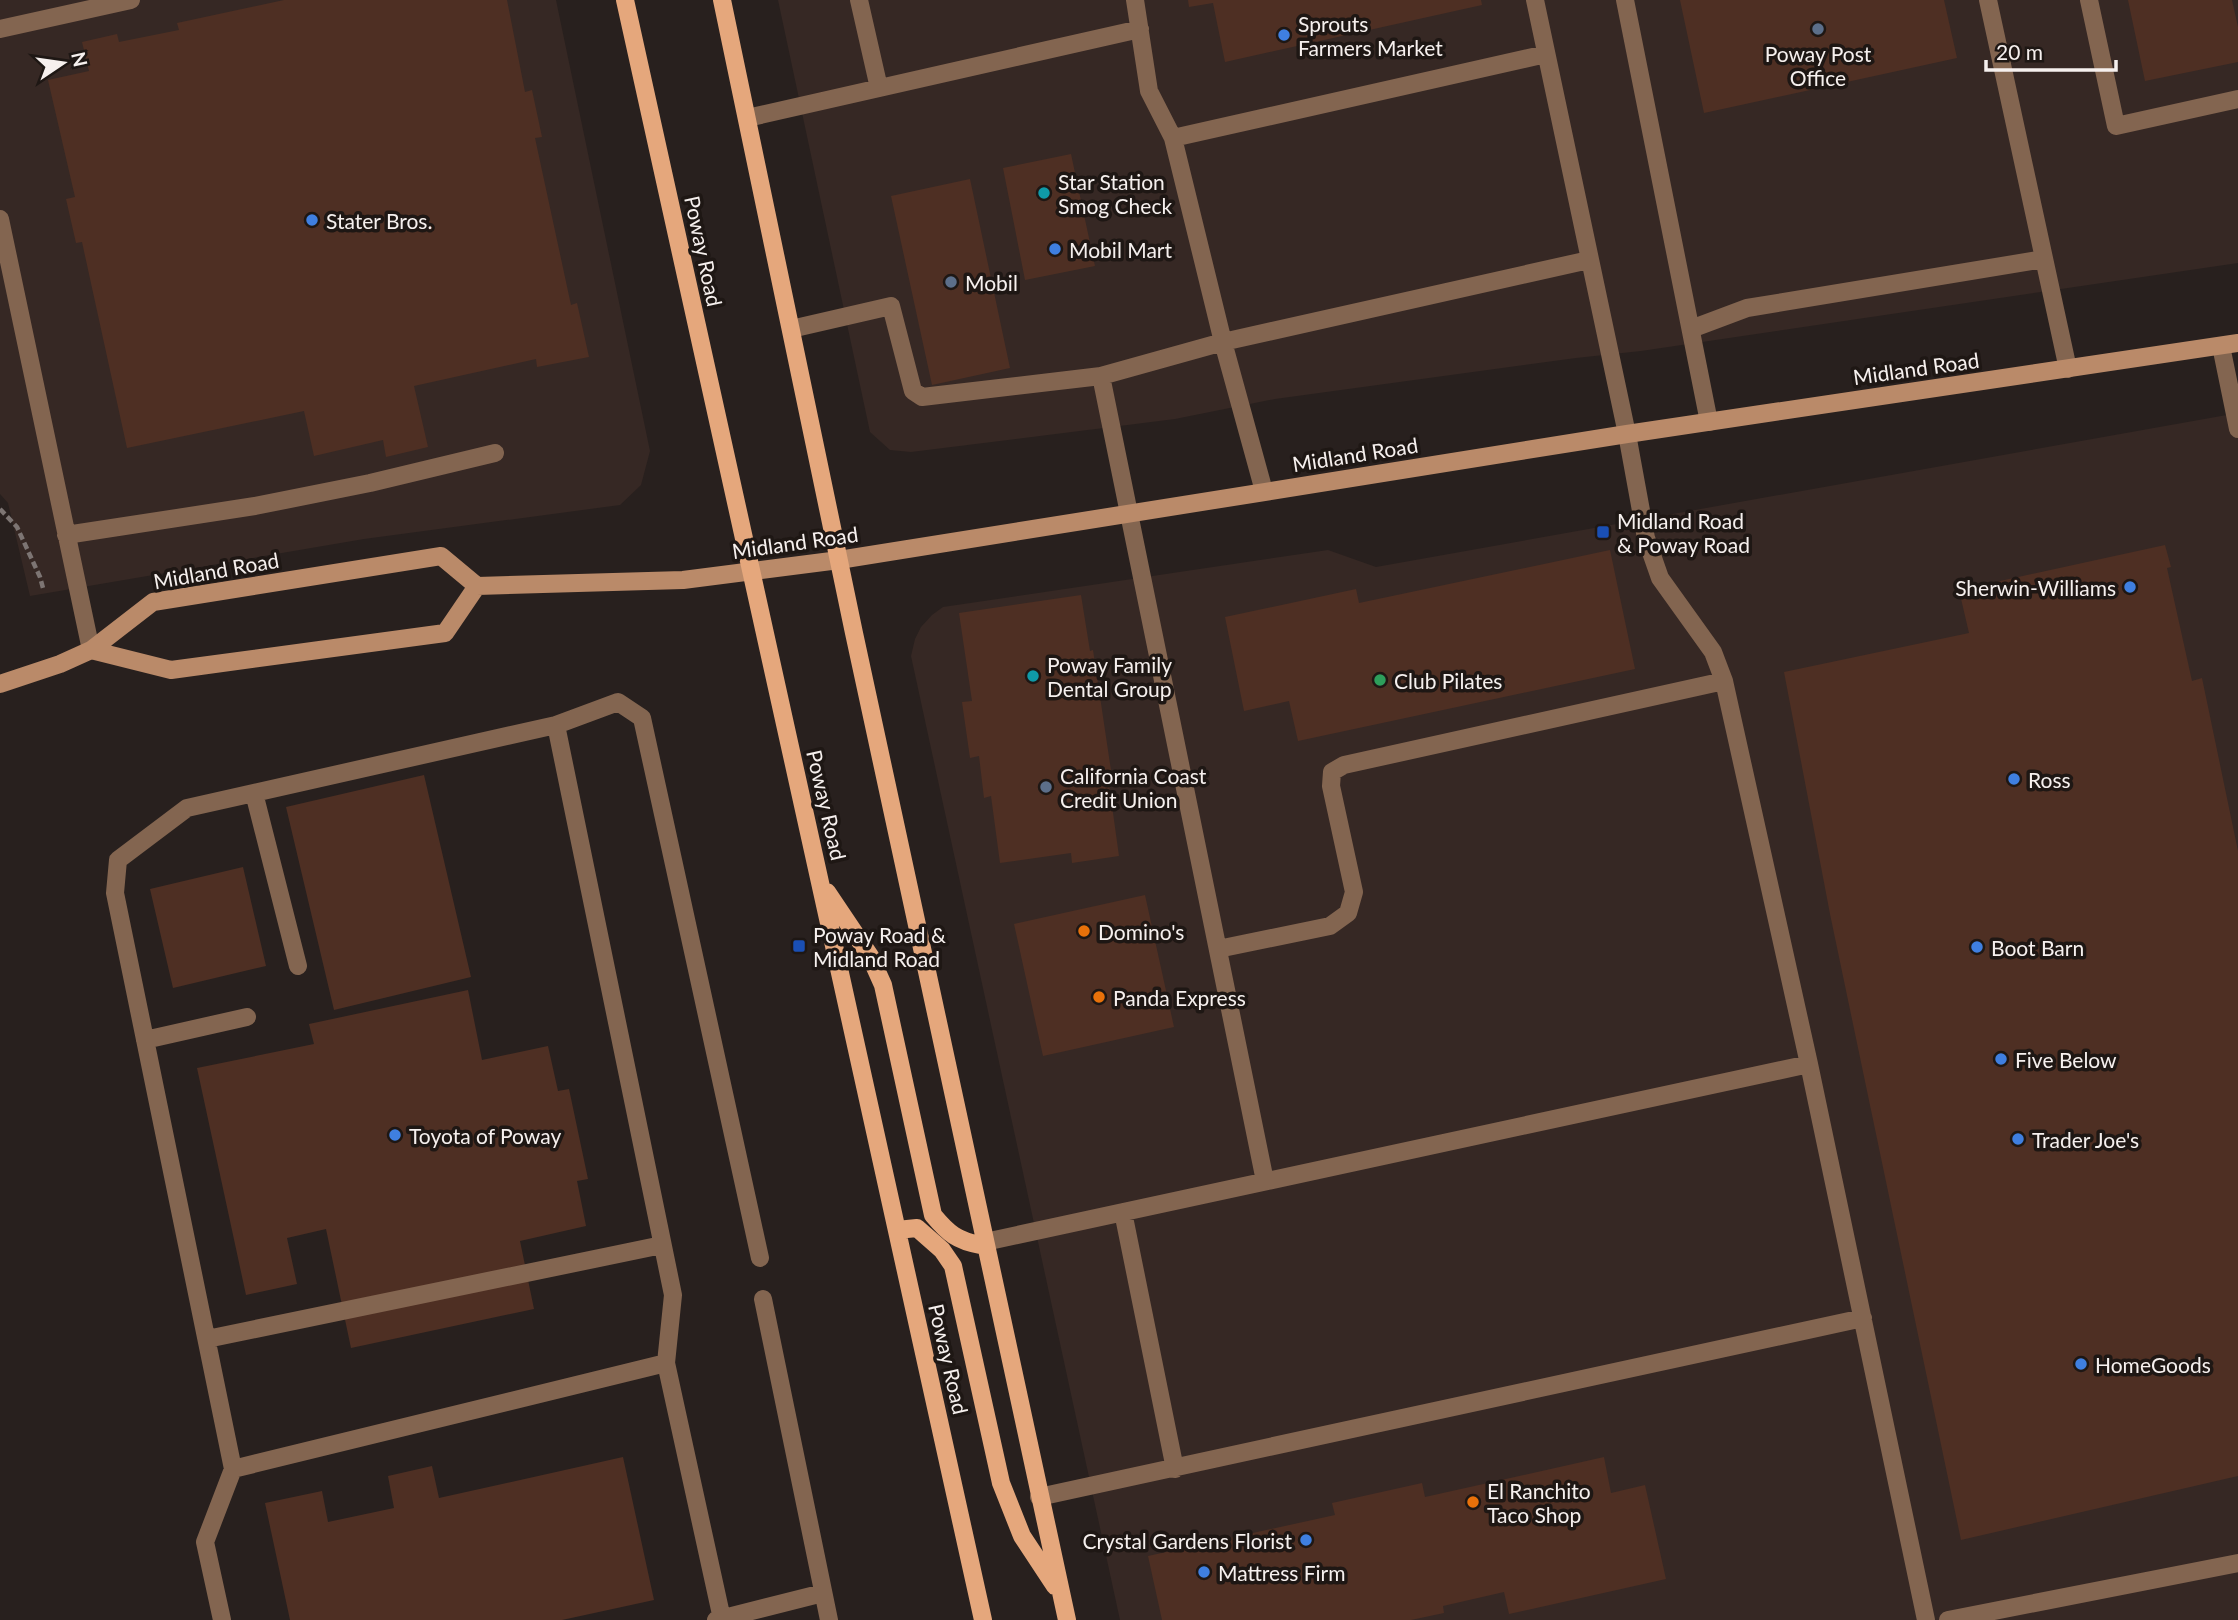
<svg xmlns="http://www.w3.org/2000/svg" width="2238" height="1620" font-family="Lato,sans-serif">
<rect width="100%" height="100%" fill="#28201e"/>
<path fill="#362824" d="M0,0H556L650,451L641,485L620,505L364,539L30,596L8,503L0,494Z
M778,0H2238V263L1641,351L1576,358L1275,399L1175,419L911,452L890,450L870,432Z
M2238,413V1620H1120L911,656L915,639L921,627L932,615L943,607L1328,550L1376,567Z"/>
<path fill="#4e2f23" d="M284,0H507L525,92L532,90L542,137L535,138L571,305L577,303L589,357L537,367L536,359L414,386L428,447L386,457L383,440L314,456L304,411L127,448L82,242L76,243L66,199L75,197L48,80L89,71L82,42L117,34L119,42L179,30L177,23Z
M1188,0H1481L1482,5L1225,62L1213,3L1189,7Z
M1680,0H1944L1957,58L1704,113Z
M2128,0H2232L2238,27V62L2145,81Z
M1071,154L1095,266L1025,280L1003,168Z
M970,179L1010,368L932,385L891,196Z
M2165,545L2171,567L2167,568L2192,681L2202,678L2238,851V1476L1961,1540L1830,914L1784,672L1969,633L1959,590Z
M1610,550L1635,669L1298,741L1289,701L1244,711L1225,617L1356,589L1359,603Z
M1081,595L1090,651L1093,650L1102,710L1112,777H1108L1119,856L1072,863L1071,853L1000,863L991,796L984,798L979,756L970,758L962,702L972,701L959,613Z
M424,775L471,977L334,1010L286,807Z
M243,867L266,966L173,988L150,889Z
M1145,895L1174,1027L1043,1056L1014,924Z
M468,990L482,1060L548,1046L558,1091L569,1089L588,1179L577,1181L586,1226L520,1241L534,1309L351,1348L326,1229L287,1238L297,1284L246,1295L197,1068L314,1044L309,1024Z
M623,1457L654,1600L562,1620H290L265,1503L322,1491L328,1522L394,1508L388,1476L432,1466L439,1498Z
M1604,1457L1611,1493L1645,1485L1666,1579L1509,1614L1504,1592L1443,1606L1444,1613L1411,1620H1162L1148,1556L1335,1515L1332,1503L1422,1483L1425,1497Z"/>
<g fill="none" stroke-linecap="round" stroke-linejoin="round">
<path stroke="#7d7573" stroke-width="4.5" stroke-dasharray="7 3.5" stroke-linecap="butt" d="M0,509L17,527L40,577L43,588"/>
<path stroke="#836550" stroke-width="18" d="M859,0L879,88
M1135,0L1149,91L1173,138L1223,342L1264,491
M1535,0L1627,434L1646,538L1660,578L1713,652L1724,681L1809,1064L1926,1620
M1625,0L1709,422
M1988,0L2068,369
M2089,0L2116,126L2238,99
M0,29L131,0
M747,118L1140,29
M1173,138L1546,54
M0,219L91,650
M791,329L891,306L913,391L922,397L1101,376L1265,1181
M1691,329L1747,308L2044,259
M2221,346L2238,429
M1101,376L1223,342L1589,260
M66,535L255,506L370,483L495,453
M556,725L618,702L642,718L760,1258
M254,793L298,966
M1218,949L1330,926L1348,913L1354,892L1331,786L1332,772L1344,765L1724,681
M145,1040L247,1017
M1123,1212L1175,1469
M985,1242L1809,1064
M763,1299L829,1620
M207,1339L662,1245
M666,1363L673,1295L556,725L187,808L118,860L115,893L233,1469L666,1363L722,1619
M1039,1497L1863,1318
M222,1620L205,1542L233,1469
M716,1620L823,1593
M1948,1620L2238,1563"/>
<path stroke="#ba8a69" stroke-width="18" d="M91,650L171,670L445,633L477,586
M0,684L60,664L91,650L153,602L441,556L477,586L683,580L839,560L1627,434L2238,343"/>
<path stroke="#e5a77c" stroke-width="18" d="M625,0L983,1620
M722,0L854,633L1067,1620
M827,892L870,956L883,985L933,1215C948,1233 957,1241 981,1245L985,1242
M897,1230L917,1228L942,1250L953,1266L1001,1483L1022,1536L1055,1586"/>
</g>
<g fill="#5c6f8a" stroke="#1e1714" stroke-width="2.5">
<circle cx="1818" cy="29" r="7"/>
<circle cx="951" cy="282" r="7"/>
<circle cx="1046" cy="787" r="7"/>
</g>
<g fill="#3f7fe0" stroke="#1e1714" stroke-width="2.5">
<circle cx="1284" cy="35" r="7"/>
<circle cx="312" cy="220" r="7"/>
<circle cx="1055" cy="249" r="7"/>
<circle cx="2130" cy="587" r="7"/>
<circle cx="2014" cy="779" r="7"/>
<circle cx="1977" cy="947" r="7"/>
<circle cx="2001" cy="1059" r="7"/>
<circle cx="395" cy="1135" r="7"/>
<circle cx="2018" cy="1139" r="7"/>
<circle cx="2081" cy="1364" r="7"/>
<circle cx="1306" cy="1540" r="7"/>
<circle cx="1204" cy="1572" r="7"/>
</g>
<g fill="#0f9aa8" stroke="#1e1714" stroke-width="2.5">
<circle cx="1044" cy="193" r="7"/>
<circle cx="1033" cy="676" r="7"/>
</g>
<g fill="#1a4fb4" stroke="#1e1714" stroke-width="2.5">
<rect x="1596" y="525" width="14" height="14" rx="3.5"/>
<rect x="792" y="939" width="14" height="14" rx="3.5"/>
</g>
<circle fill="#2e9e5b" stroke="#1e1714" stroke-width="2.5" cx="1380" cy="680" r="7"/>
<g fill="#e8710a" stroke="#1e1714" stroke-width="2.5">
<circle cx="1084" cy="931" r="7"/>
<circle cx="1099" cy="997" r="7"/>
<circle cx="1473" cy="1502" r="7"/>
</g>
<g text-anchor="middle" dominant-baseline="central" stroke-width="7" stroke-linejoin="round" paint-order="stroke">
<g font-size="21" fill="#f6f0ee" stroke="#1e1714" text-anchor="start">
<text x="1298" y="23">Sprouts<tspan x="1298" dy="24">Farmers Market</tspan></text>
<text x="1818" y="53" text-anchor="middle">Poway Post<tspan x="1818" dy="24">Office</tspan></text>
<text x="1058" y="181">Star Station<tspan x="1058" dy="24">Smog Check</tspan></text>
<text x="326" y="220">Stater Bros.</text>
<text x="1069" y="249">Mobil Mart</text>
<text x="965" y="282">Mobil</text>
<text x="1617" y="520">Midland Road<tspan x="1617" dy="24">&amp; Poway Road</tspan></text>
<text x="2116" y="587" text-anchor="end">Sherwin-Williams</text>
<text x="1047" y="664">Poway Family<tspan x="1047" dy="24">Dental Group</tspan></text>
<text x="1394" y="680">Club Pilates</text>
<text x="1060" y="775">California Coast<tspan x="1060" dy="24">Credit Union</tspan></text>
<text x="2028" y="779">Ross</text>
<text x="1098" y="931">Domino's</text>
<text x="813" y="934">Poway Road &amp;<tspan x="813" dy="24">Midland Road</tspan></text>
<text x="1991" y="947">Boot Barn</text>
<text x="1113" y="997">Panda Express</text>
<text x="2015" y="1059">Five Below</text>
<text x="409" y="1135">Toyota of Poway</text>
<text x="2032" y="1139">Trader Joe's</text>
<text x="2095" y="1364">HomeGoods</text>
<text x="1487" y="1490">El Ranchito<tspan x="1487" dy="24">Taco Shop</tspan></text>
<text x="1292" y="1540" text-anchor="end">Crystal Gardens Florist</text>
<text x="1218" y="1572">Mattress Firm</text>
</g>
<g font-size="21" fill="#f6f0ee" stroke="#1e1714">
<text transform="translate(704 251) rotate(78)">Poway Road</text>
<text transform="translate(1916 368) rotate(-8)">Midland Road</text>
<text transform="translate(1355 454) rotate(-9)">Midland Road</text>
<text transform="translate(795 542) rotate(-8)">Midland Road</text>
<text transform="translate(216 570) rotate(-10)">Midland Road</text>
<text transform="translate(827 805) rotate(77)">Poway Road</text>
<text transform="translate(949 1359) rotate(77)">Poway Road</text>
</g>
</g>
<g transform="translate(63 63) rotate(77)" stroke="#1e1714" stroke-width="5" paint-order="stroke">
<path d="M0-5L12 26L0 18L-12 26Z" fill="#f6f0ee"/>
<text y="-10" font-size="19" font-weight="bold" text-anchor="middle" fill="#f6f0ee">N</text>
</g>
<path d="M1986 60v10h130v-10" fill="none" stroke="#f6f0ee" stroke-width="3.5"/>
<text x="1996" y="60" font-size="21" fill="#f6f0ee" stroke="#1e1714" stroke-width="5" paint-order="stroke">20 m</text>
</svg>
